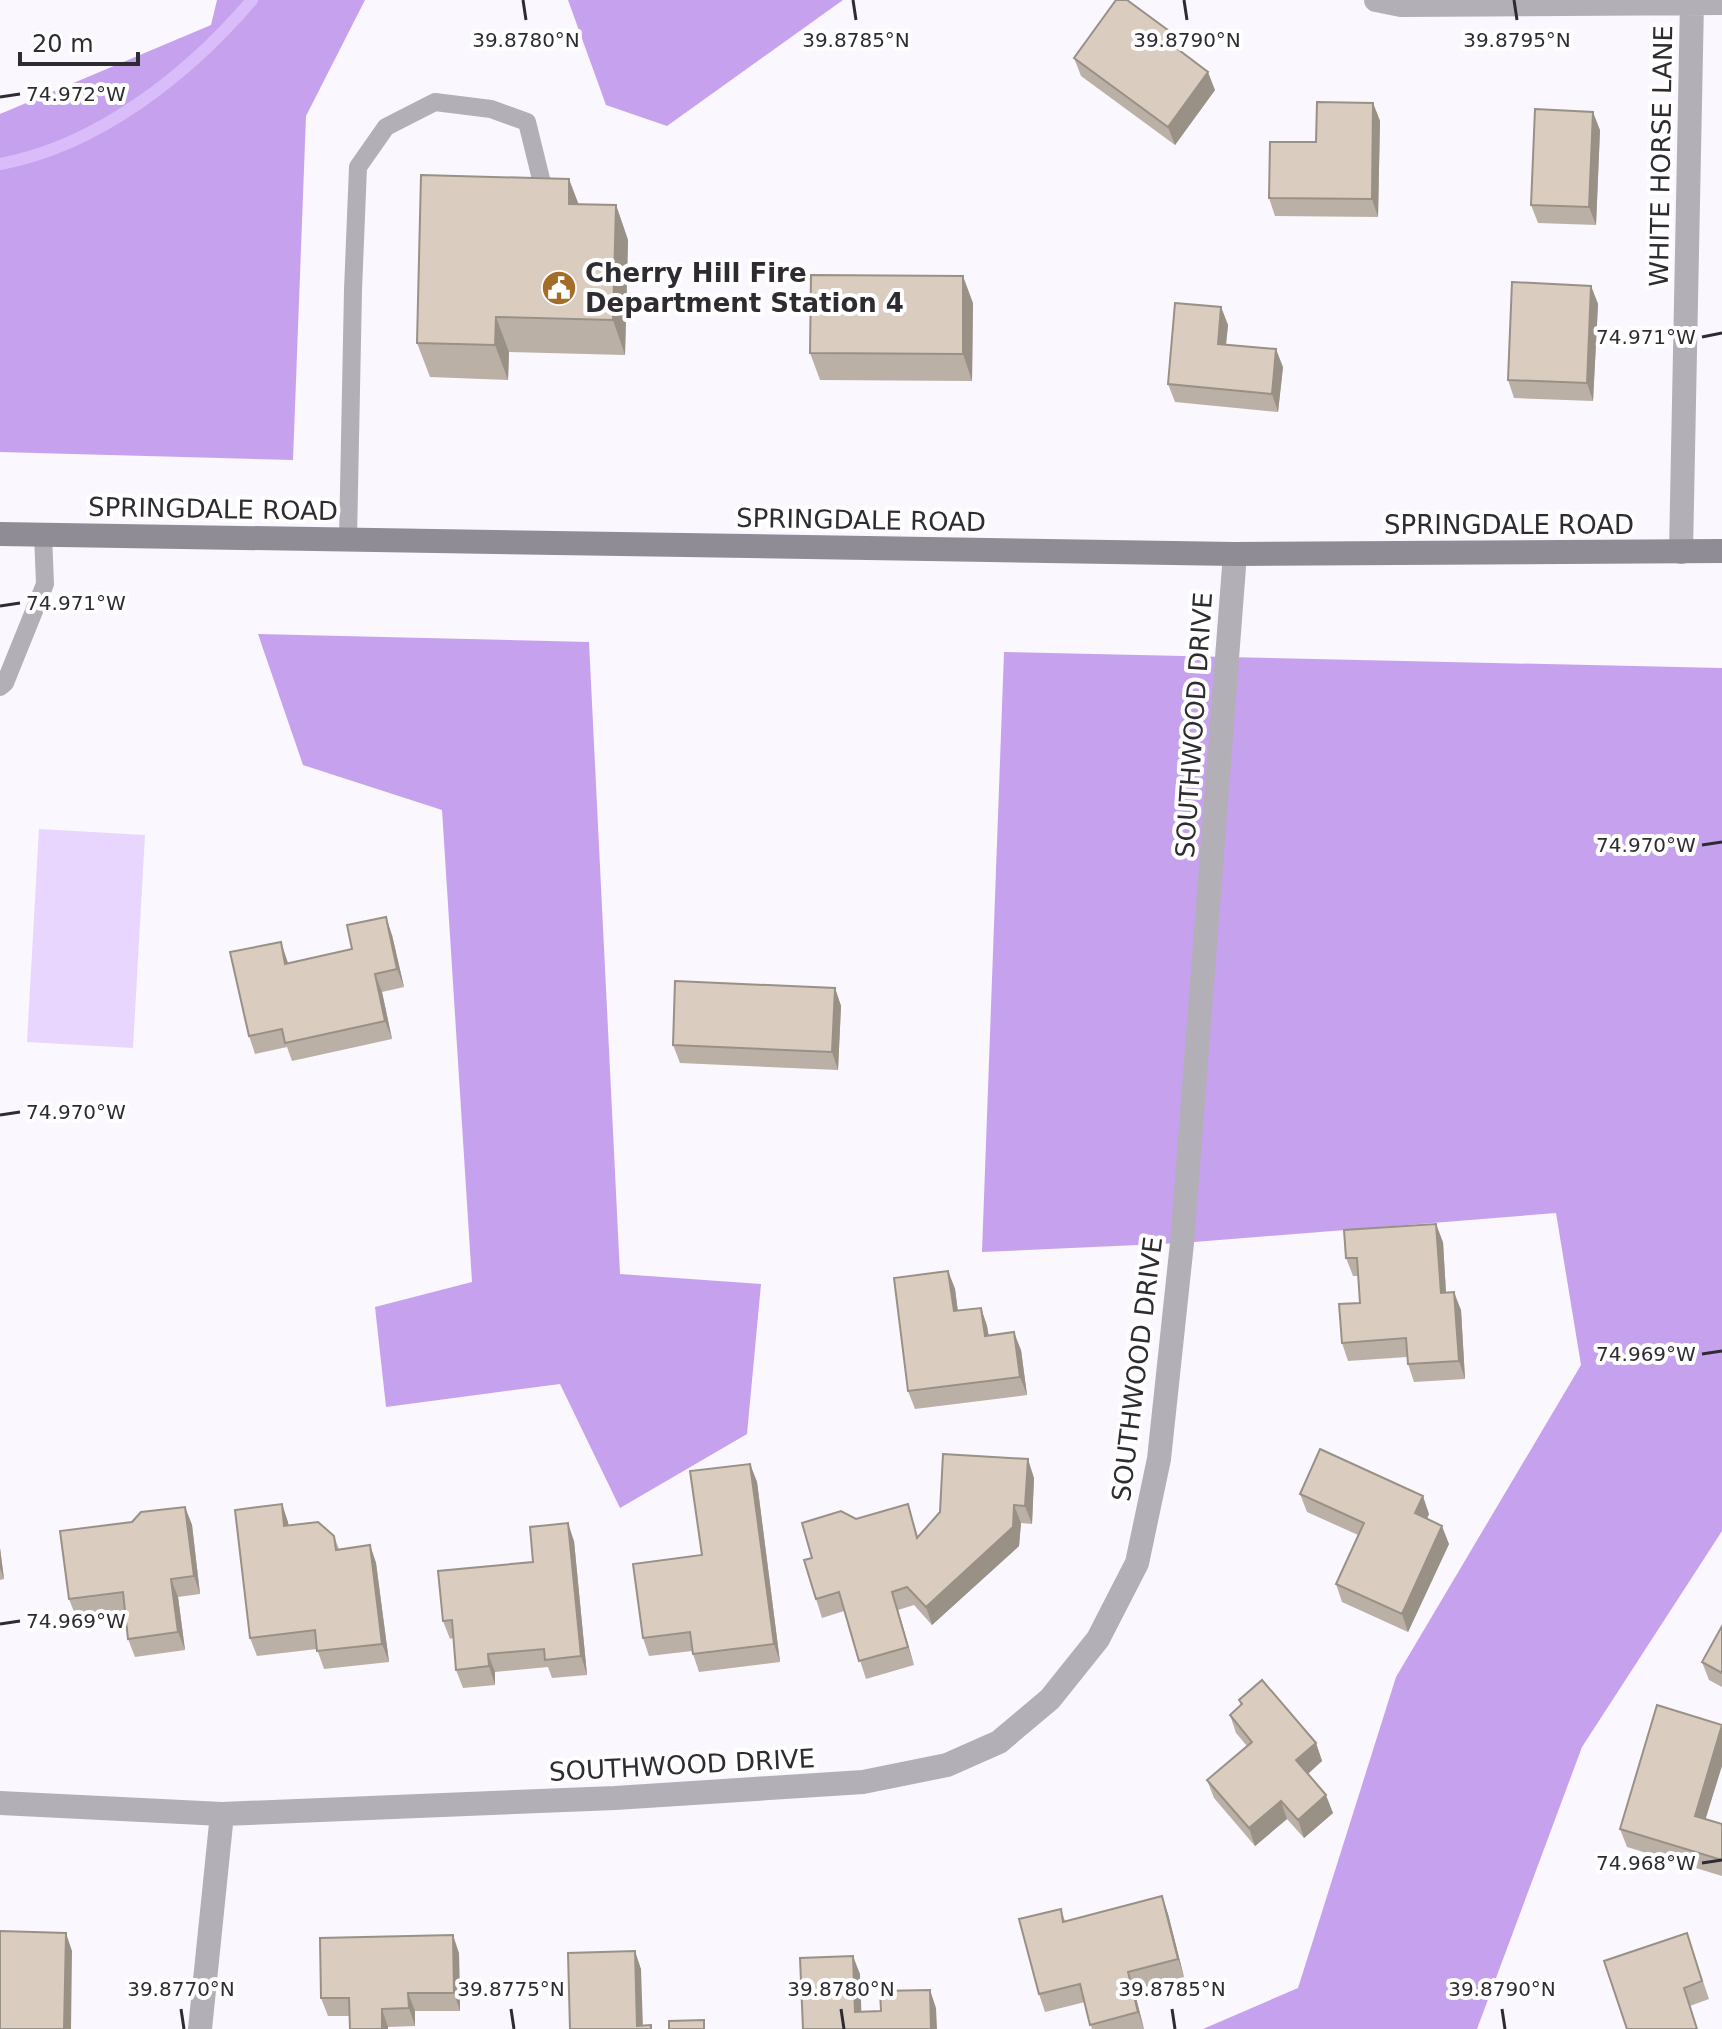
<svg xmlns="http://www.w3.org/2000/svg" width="1722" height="2029" font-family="'DejaVu Sans',sans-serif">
<rect width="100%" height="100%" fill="#faf7fe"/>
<path fill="#e8d6ff" d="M39,829L145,835L133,1048L27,1042Z"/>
<path fill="#c6a2ee" d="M217,0H365L306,116L293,460L0,452V114L211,25Z
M568,0H843L667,126L606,105Z
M258,634L589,642L620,1274L761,1284L747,1434L620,1508L560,1384L386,1407L375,1307L472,1282L442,810L303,765Z
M1004,652L1722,668V1531L1582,1747L1477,2029H1203L1298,1988L1396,1677L1581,1365L1556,1213L1182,1243L982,1252Z"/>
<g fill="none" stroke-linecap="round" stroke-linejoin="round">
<path stroke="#d9bdfa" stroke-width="12" d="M0,164C98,146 189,74 252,0"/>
<path stroke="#b2afb6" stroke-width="18" d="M348,539L353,290L358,167L386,127L435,102L491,109L527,122L542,183
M0,687L5,683L45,584L43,535"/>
<path stroke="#b2afb6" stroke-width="24" d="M1376,0L1401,5L1722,3
M1681,552L1692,2
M0,1803L222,1814L615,1798L863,1782L947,1765L999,1742L1050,1699L1098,1639L1137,1563L1159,1459L1182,1243L1235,554
M200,2029L222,1814"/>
<path stroke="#908c96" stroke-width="24" d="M0,534L1235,554L1722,551"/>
</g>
<path fill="#bbb0a5" d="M1074,58L1215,90L1175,145L1081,76Z
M1373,103L1380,121L1378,217L1275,216L1269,198L1316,142Z
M1600,130L1596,225L1538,223L1531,205Z
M579,204L616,205L628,240L625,355L509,352L508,380L430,377L417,343Z
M1591,286L1598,304L1593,401L1514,398L1508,380Z
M973,303L972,381L820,380L810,353Z
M1221,307L1228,325L1226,345L1283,367L1278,412L1175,402L1168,384Z
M392,935L404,987L382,992L392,1039L292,1061L287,1047L255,1054L249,1036L287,960L288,963L352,949Z
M835,988L841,1006L838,1070L680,1063L673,1045Z
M1443,1242L1446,1292L1461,1310L1465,1379L1414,1382L1408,1364L1407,1357L1348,1361L1342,1343L1360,1303L1358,1276H1353L1346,1258Z
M948,1271L955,1289L958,1311L981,1308L987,1326L989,1336L1021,1350L1027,1395L915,1409L908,1391Z
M750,1464L757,1482L780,1662L699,1672L692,1651L649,1656L643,1638L702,1555Z
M1034,1478L1032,1524L1021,1523L1019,1546L932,1625L914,1605L898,1610L914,1665L866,1679L844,1611L822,1618L816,1599L812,1558L856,1519L914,1523L918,1537Z
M1300,1494L1429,1514L1427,1519L1449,1544L1408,1632L1342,1602L1336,1584L1358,1535L1307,1512Z
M282,1504L289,1526L334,1536L339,1549L370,1545L376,1563L389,1662L324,1669L317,1649L257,1656L250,1638Z
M185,1507L192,1525L200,1594L178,1597L185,1650L135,1657L128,1639L125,1611L76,1617L69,1599L132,1522Z
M574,1541L587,1675L552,1678L548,1667L495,1672V1685L463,1688L456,1670L453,1638L450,1639L443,1621L533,1562Z
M0,1548L4,1579L0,1580Z
M1722,1626V1687L1709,1680L1702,1662Z
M1239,1700L1316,1743L1322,1761L1308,1774L1333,1813L1304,1838L1287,1819L1255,1846L1214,1798L1207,1780L1247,1746L1236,1733L1230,1715L1241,1705Z
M1706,1819L1722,1824V1876L1627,1847L1620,1829Z
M1162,1896L1168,1914L1184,1977L1134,1990L1144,2029H1092L1085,2002L1045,2012L1039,1994L1061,1909L1065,1921Z
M1687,1933L1709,1999L1627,2029Z
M459,1953L460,2011H415V2026L388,2027L349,2016H328L321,1998Z"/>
<path fill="#999086" d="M1176,36L1183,54L1171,44Z
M1208,72L1215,90L1175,145L1168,127Z
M1373,103L1380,121L1378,217L1372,199Z
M1593,112L1600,130L1596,225L1589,207Z
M569,179L582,213L569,204Z
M616,205L628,240L625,355L613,320Z
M963,276L973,303L972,381L963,354Z
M1591,286L1598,304L1593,401L1587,383Z
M1221,307L1228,325L1224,362L1218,344Z
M496,317L509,352L508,380L495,345Z
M1276,349L1283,367L1278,412L1272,394Z
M386,917L392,935L404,987L397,969Z
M281,942L287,960L292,982L285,964Z
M375,974L382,992L392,1039L385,1021Z
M835,988L841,1006L838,1070L832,1052Z
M1436,1224L1443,1242L1447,1311L1441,1293Z
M948,1271L955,1289L960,1329L954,1311Z
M1454,1292L1461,1310L1465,1379L1459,1361Z
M981,1308L987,1326L991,1354L985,1336Z
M1014,1332L1021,1350L1027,1395L1020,1377Z
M1028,1459L1034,1478L1032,1524L1025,1506Z
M750,1464L757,1482L780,1662L774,1644Z
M1423,1496L1429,1514L1421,1531L1415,1513Z
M282,1504L288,1522L291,1544L284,1526Z
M1014,1505L1021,1523L1019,1546L932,1625L926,1607Z
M185,1507L192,1525L200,1594L194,1576Z
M568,1523L574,1541L587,1675L581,1656Z
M1442,1526L1449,1544L1408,1632L1402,1614Z
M370,1545L376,1563L389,1662L382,1644Z
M0,1548L4,1579L0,1568Z
M171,1579L178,1597L185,1650L178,1632Z
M892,1592L898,1610L914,1665L908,1647Z
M488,1654L495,1672V1685L489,1666Z
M1722,1727V1766L1701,1834L1695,1816Z
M1316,1743L1322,1761L1303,1778L1296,1760Z
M1326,1795L1333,1813L1304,1838L1298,1820Z
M1281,1801L1287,1819L1255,1846L1249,1828Z
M1162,1896L1168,1914L1184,1977L1178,1959Z
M66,1933L72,1951L71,2029H64Z
M453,1935L459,1953L460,2011L454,1993Z
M635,1951L641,1969L643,2029L637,2026Z
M853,1956L860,1974L862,2029L855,2012Z
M1128,1972L1134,1990L1144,2029L1138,2012Z
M930,1990L936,2008L937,2029H931Z
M408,1993L415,2011V2026L409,2008Z
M382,2009L388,2027V2029H382Z"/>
<path fill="#dacdc0" stroke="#999086" stroke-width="2" d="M1116,0H1127L1176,36L1171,44L1208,72L1168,127L1074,58Z
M1317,102L1373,103L1372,199L1269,198L1270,142H1316Z
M1535,109L1593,112L1589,207L1531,205Z
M421,175L569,179V204L616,205L613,320L496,317L495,345L417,343Z
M811,275L963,276V354L810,353Z
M1512,282L1591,286L1587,383L1508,380Z
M1175,303L1221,307L1218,344L1276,349L1272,394L1168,384Z
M386,917L397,969L375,974L385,1021L285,1043L282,1029L249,1036L230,952L281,942L285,964L352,949L347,925Z
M675,981L835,988L832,1052L673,1045Z
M1436,1224L1441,1293L1454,1292L1459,1361L1408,1364L1406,1338L1342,1343L1339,1304L1360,1303L1357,1258H1346L1344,1230Z
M948,1271L954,1311L981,1308L985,1336L1014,1332L1020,1377L908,1391L894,1278Z
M1320,1449L1423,1496L1415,1513L1442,1526L1402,1614L1336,1584L1364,1523L1300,1494Z
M943,1454L1028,1459L1025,1506L1014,1505L1013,1527L926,1607L907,1587L892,1592L908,1647L859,1661L839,1592L816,1599L804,1560L812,1558L802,1523L841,1511L856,1519L908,1504L917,1538L940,1512Z
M750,1464L774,1644L693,1654L690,1632L643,1638L633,1564L702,1555L690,1471Z
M282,1504L284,1526L318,1522L334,1536L336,1550L370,1545L382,1644L317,1651L315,1630L250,1638L235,1510Z
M185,1507L194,1576L171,1579L178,1632L128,1639L123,1592L69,1599L60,1531L132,1522L141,1512Z
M568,1523L581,1656L545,1660L544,1649L488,1654L489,1666L456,1670L452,1620L443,1621L438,1571L533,1562L530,1527Z
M1722,1626V1673L1702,1662Z
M1262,1680L1316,1743L1296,1760L1326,1795L1298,1820L1281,1801L1249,1828L1207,1780L1252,1742L1230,1715L1242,1704L1239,1700Z
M1657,1705L1722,1725L1695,1816L1722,1824V1860L1620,1829Z
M1162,1896L1178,1959L1128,1972L1138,2012L1090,2025L1080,1984L1039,1994L1019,1919L1061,1909L1063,1922Z
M0,1931L66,1933L64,2029H0Z
M1687,1933L1702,1981L1684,1988L1697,2029H1627L1604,1961Z
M453,1935L454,1993H408L409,2008L382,2009V2029H350L349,1998H321L320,1938Z
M635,1951L637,2026L651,2025V2029H570L568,1953Z
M853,1956L855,2012L881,2011L880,1991L930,1990L931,2029H803L800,1958Z
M704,2020V2029H669V2021Z"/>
<path fill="none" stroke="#2e2b31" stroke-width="3" d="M523,0L526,20M853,0L856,20M1184,0L1187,20M1514,0L1517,20M0,97L20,94M1702,337L1722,333M0,606L20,603M1702,845L1722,842M0,1115L20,1112M1702,1354L1722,1351M0,1624L20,1621M1702,1863L1722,1860M181,2009L184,2029M511,2009L514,2029M841,2009L844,2029M1172,2009L1175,2029M1502,2009L1505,2029"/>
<defs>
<g id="civic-disc" transform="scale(1.8)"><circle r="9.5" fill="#a46c29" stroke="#fff"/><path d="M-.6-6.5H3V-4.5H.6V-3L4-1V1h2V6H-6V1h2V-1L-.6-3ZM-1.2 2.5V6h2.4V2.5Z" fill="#fff"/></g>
</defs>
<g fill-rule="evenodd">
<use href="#civic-disc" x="559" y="288"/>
</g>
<g text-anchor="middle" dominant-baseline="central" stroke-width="8" stroke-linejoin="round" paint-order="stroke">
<g font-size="26" fill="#2e2b31" stroke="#fff">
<text transform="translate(1661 156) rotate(-89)">WHITE HORSE LANE</text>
<text transform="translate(213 509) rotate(1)">SPRINGDALE ROAD</text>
<text transform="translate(861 520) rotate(1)">SPRINGDALE ROAD</text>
<text x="1509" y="525">SPRINGDALE ROAD</text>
<text transform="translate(1194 725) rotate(-86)">SOUTHWOOD DRIVE</text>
<text transform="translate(1137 1369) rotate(-83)">SOUTHWOOD DRIVE</text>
<text transform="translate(682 1765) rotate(-3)">SOUTHWOOD DRIVE</text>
</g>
<g font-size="26" font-weight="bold" fill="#2e2b31" stroke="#fff" text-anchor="start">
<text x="585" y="273">Cherry Hill Fire<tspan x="585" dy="30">Department Station 4</tspan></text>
</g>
</g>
<g font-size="20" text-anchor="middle" fill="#2e2b31" stroke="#fff" stroke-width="8" stroke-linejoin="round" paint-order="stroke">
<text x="526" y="47">39.8780°N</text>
<text x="856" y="47">39.8785°N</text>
<text x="1187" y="47">39.8790°N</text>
<text x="1517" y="47">39.8795°N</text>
<text x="76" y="101">74.972°W</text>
<text x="1646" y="344">74.971°W</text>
<text x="76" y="610">74.971°W</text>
<text x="1646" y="852">74.970°W</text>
<text x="76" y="1119">74.970°W</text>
<text x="1646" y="1361">74.969°W</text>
<text x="76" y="1628">74.969°W</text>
<text x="1646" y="1870">74.968°W</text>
<text x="181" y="1996">39.8770°N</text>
<text x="511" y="1996">39.8775°N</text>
<text x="841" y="1996">39.8780°N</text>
<text x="1172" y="1996">39.8785°N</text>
<text x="1502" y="1996">39.8790°N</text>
</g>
<path d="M20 52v12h118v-12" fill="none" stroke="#2e2b31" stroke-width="4"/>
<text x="32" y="52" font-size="24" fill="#2e2b31" stroke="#ffffff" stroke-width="6" paint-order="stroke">20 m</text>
</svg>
